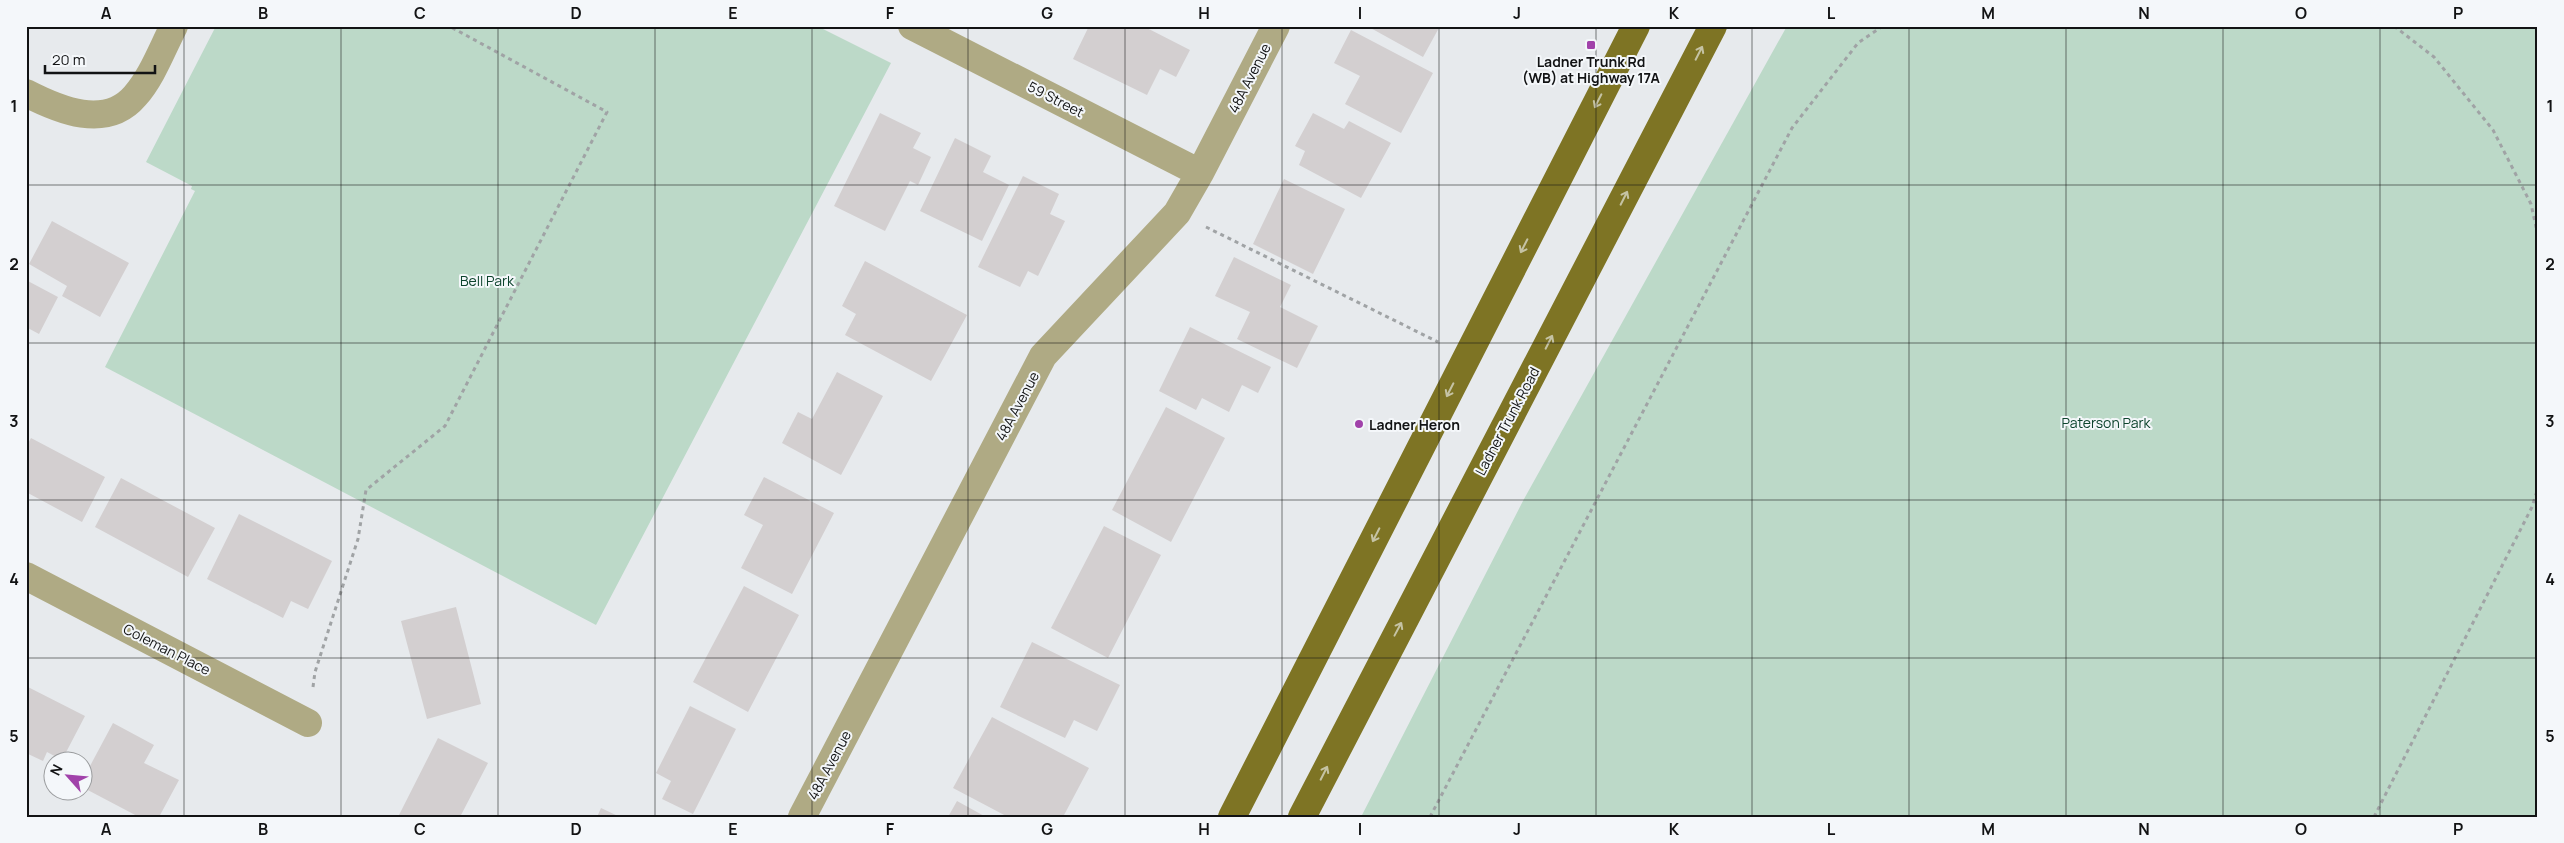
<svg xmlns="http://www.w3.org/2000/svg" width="2564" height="843" font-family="Manrope,sans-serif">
<rect width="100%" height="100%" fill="#e7eaed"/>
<path fill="#bcd9c8" d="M216,26H817L891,63L596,625L105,367L195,191L191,189L192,186L146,162Z
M1787,26H2538V817H1361L1524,499Z"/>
<path fill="#d3cfd0" d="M1089,26L1095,28L1096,26H1143L1190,50L1176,77L1160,69L1147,95L1073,59Z
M1367,26H1440L1423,57Z
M1351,30L1433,73L1401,133L1345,104L1360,76L1334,63Z
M880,113L921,133L913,148L931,157L918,185L910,181L885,231L834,206Z
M1313,113L1344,129L1349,121L1391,143L1361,198L1299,165L1305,151L1295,146Z
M955,138L991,156L983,172L1009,185L982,241L920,211Z
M1023,176L1059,194L1050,214L1065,221L1038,276L1028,271L1020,287L978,267Z
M1284,179L1345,209L1313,274L1253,244Z
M52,221L129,263L100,317L62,296L67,286L29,264Z
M1234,257L1291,285L1280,307L1318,326L1297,368L1237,339L1250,312L1215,296Z
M865,261L967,315L931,381L845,335L856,314L842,306Z
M26,280L58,297L39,334L26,327Z
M1190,327L1271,367L1258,393L1242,385L1229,412L1202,398L1196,410L1159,391Z
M837,372L883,396L841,475L782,443L798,412L812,419Z
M1166,407L1225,438L1171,542L1112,510Z
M31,438L105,477L82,522L26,492V447Z
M764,477L834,513L792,594L741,568L763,525L744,515Z
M121,478L215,528L188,577L95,527Z
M239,514L332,561L308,609L291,601L283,618L207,579Z
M1104,526L1161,555L1108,658L1051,628Z
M744,586L799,615L748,712L693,682Z
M456,607L481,704L427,719L401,621Z
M1032,642L1120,685L1097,731L1074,720L1065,738L1000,707Z
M26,686L85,716L62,760L47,752L43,761L26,753Z
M690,706L736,729L693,814L662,799L671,781L656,773Z
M992,717L1089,768L1063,817H1008L953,788Z
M113,723L154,745L144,763L179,780L159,817H139L82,787V781Z
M438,738L488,763L460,817H398Z
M957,801L986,817H948Z
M601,808L620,817H597Z"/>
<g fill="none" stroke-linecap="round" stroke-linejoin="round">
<path stroke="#a0a3a5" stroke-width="3" stroke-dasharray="4 4" stroke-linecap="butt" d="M2394,26L2434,57L2493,130L2531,204L2538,236
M1206,227L1438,342
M313,687L315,672L358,539L366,490L445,426L607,112L449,26
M1430,817L1792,128L1858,43L1883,26
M2374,817L2532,507L2538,488"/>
<path stroke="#afaa84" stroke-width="28" d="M912,26L1200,173
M26,93C59,110 106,130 135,96C152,77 162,49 174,26
M26,576L308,723
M802,817L1043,356L1177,213L1200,173L1276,26"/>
<path stroke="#7e7424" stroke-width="28" d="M1232,817L1636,26
M1302,817L1713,26"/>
</g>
<defs><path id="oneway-shaft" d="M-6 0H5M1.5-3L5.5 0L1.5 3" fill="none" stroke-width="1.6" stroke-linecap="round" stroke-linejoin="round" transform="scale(1.25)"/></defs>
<g stroke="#c5c3a4">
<use href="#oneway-shaft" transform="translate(1699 53) rotate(-63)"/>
<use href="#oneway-shaft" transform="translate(1598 101) rotate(117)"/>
<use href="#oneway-shaft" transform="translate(1624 198) rotate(-63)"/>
<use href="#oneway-shaft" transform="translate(1524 246) rotate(117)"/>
<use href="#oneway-shaft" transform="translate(1549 342) rotate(-63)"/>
<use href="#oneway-shaft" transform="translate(1450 390) rotate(117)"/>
<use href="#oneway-shaft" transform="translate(1376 535) rotate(117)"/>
<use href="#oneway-shaft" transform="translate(1398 629) rotate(-62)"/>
<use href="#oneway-shaft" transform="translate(1324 773) rotate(-63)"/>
</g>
<path fill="none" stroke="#121314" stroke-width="1" stroke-opacity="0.55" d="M184,26V817M341,26V817M498,26V817M655,26V817M812,26V817M968,26V817M1125,26V817M1282,26V817M1439,26V817M1596,26V817M1752,26V817M1909,26V817M2066,26V817M2223,26V817M2380,26V817M26,185H2538M26,343H2538M26,500H2538M26,658H2538"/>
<g fill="#a142aa" stroke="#f4f7fa" stroke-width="2">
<rect x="1586" y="40" width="10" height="10" rx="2.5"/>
<circle cx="1359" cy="424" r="5"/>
</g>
<g text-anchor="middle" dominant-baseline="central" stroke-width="4" stroke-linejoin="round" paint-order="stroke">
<g font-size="14" font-weight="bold" fill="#121314" stroke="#f4f7fa">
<text x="1591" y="61">Ladner Trunk Rd<tspan x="1591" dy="16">(WB) at Highway 17A</tspan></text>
<text x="1369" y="424" text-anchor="start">Ladner Heron</text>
</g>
<g font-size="14" fill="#121314" stroke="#f4f7fa">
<text transform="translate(1249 78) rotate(-63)">48A Avenue</text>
<text transform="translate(1056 99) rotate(27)">59 Street</text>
<text transform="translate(1017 406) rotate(-62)">48A Avenue</text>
<text transform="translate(1507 421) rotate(-62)">Ladner Trunk Road</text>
<text transform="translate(167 649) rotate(27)">Coleman Place</text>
<text transform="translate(829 765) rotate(-62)">48A Avenue</text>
</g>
<g font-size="14" fill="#0d442d" stroke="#f4f7fa">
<text x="487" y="280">Bell Park</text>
<text x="2106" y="422">Paterson Park</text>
</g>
</g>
<rect width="2564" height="843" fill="none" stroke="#f4f7fa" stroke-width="55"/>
<g transform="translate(68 776) rotate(297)"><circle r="24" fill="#f4f7fa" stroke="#9a9c9e"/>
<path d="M0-4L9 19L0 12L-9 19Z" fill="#a142aa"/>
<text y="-8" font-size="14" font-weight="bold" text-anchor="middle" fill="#121314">N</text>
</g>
<path d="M45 65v8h110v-8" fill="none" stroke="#121314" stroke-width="2.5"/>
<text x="52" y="65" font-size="15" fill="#121314" stroke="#f4f7fa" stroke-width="4" paint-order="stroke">20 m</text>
<rect x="28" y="28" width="2508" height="788" fill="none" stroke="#121314" stroke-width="2"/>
<g font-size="16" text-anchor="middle" font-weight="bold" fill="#121314">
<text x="106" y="19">A</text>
<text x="263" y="19">B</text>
<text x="420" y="19">C</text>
<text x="576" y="19">D</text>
<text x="733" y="19">E</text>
<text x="890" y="19">F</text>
<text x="1047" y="19">G</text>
<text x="1204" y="19">H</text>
<text x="1360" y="19">I</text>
<text x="1517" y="19">J</text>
<text x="1674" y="19">K</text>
<text x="1831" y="19">L</text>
<text x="1988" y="19">M</text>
<text x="2144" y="19">N</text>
<text x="2301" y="19">O</text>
<text x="2458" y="19">P</text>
<text x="14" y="112">1</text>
<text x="2550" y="112">1</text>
<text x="14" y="270">2</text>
<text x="2550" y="270">2</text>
<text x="14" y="427">3</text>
<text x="2550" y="427">3</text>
<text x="14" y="585">4</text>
<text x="2550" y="585">4</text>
<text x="14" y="742">5</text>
<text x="2550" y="742">5</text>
<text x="106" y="835">A</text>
<text x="263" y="835">B</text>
<text x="420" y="835">C</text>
<text x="576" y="835">D</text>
<text x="733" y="835">E</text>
<text x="890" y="835">F</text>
<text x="1047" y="835">G</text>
<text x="1204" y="835">H</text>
<text x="1360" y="835">I</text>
<text x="1517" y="835">J</text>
<text x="1674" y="835">K</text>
<text x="1831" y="835">L</text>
<text x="1988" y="835">M</text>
<text x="2144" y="835">N</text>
<text x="2301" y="835">O</text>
<text x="2458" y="835">P</text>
</g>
</svg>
